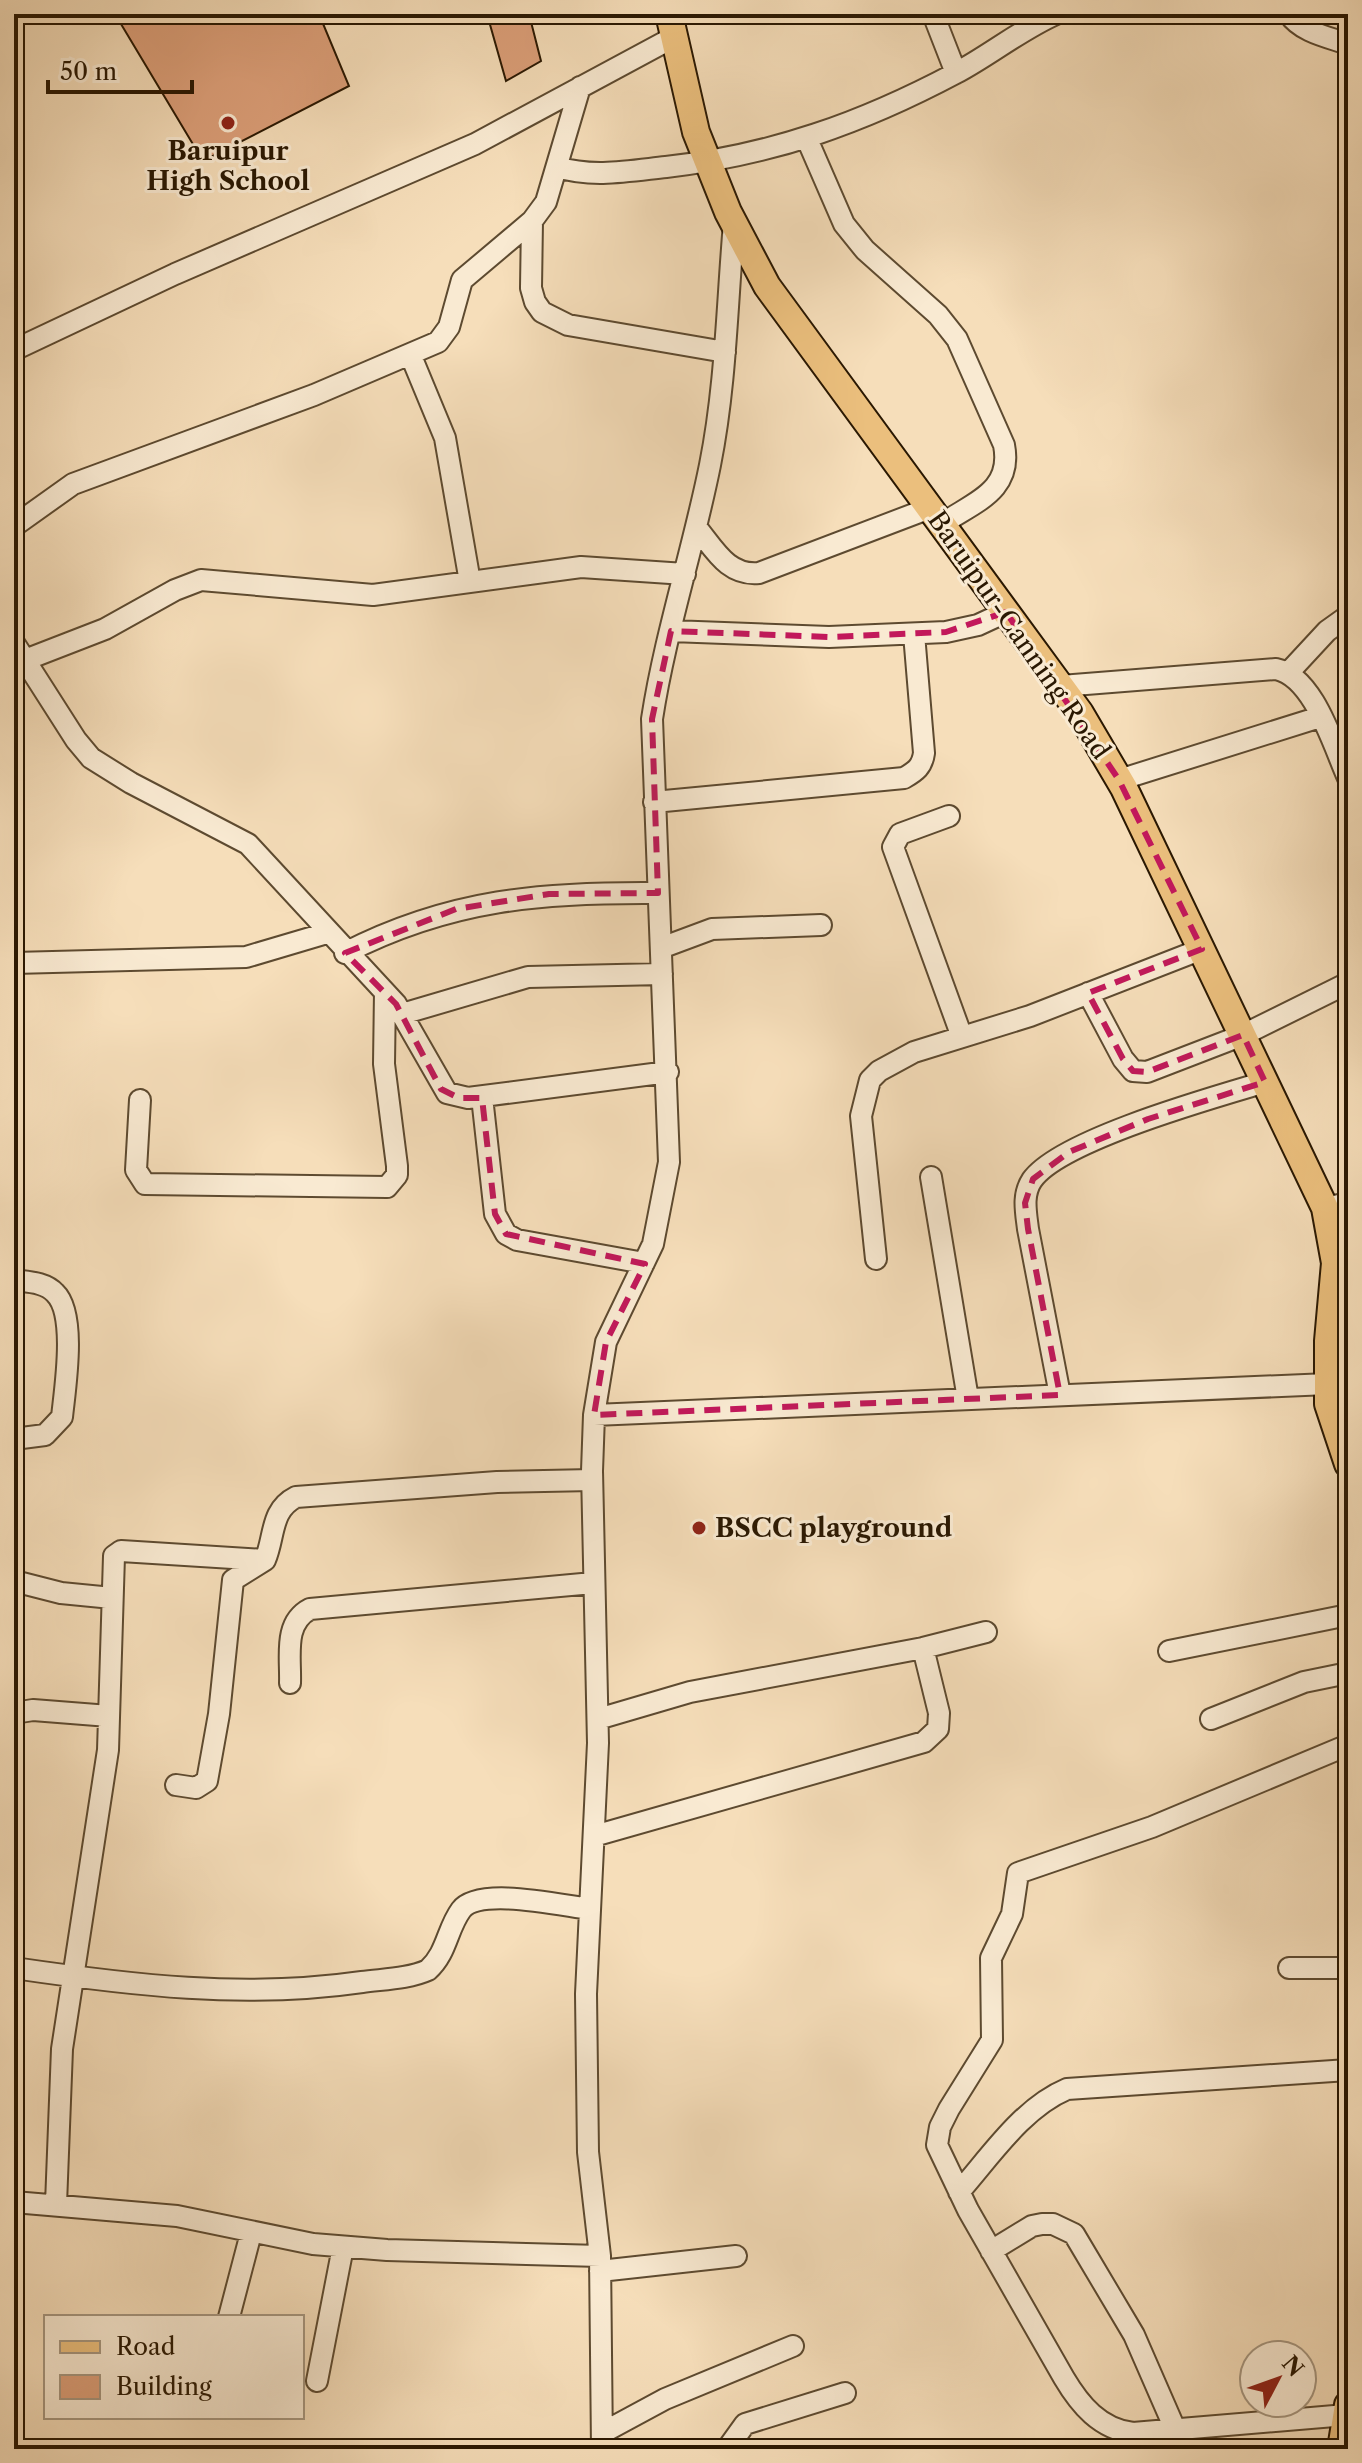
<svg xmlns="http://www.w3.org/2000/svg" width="1362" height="2463" font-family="'Libre Caslon Text',serif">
<rect width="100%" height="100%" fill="#f6deba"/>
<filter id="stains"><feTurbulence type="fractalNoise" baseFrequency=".0025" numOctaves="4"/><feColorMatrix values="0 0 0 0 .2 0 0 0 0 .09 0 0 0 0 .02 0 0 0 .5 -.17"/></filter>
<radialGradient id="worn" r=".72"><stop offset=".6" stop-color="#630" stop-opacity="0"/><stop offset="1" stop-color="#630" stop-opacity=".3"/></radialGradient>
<path fill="#dc9f79" stroke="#2a1802" stroke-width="2" d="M115,14H319L349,86L203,161Z
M487,14H529L541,61L506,81Z"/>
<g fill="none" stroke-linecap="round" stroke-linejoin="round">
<g stroke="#5d4a30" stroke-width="24">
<path id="minor" d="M933,14L956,73
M1289,14C1301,32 1328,37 1348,44
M807,139L844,224L865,250L938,315L957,339L1004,445C1013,491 974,502 942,524
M557,167C593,178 629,171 666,167C772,155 862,123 956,73C990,55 1020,30 1056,14
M532,221L531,288L535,302L542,312L568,325L725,352
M14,350L175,274L475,144L674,37
M411,356L445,438L470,582
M14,526L73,484L314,395L438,342L449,327L462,280L532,221L546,202L580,87
M697,528C715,550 728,576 759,573L930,508
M671,631L829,637L946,632L978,625L1006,612
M14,643L76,740L91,758L131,783L248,844L396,1004L447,1093L468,1098L668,1072
M25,660L105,629L175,590L201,580L373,595L581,567L685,574
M1289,672L1327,631L1348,616
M1061,686L1276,669C1314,677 1333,745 1348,778
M1119,780L1320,717
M654,802L904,778C916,771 922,767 924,753L914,634
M949,816L900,834L893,847L962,1037
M661,948L712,929L821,925
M345,953C450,899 543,892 658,893
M14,963L246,957L327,933
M1088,993L1123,1059L1133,1071L1147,1072L1243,1035L1348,983
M402,1014L528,977L662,974
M482,1097L495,1214L506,1234L517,1240L644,1263
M140,1100L136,1170L145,1184L387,1187L397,1175V1166L384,1064L385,992
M931,1177L968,1399
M1325,1208L1348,1203
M876,1259L861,1116L870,1080L879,1071L914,1052L1030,1016L1202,949
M14,1280C28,1282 45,1282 55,1293C77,1314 65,1388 62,1417L45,1435L14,1439
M1060,1395L1028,1229C1026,1212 1022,1195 1032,1180C1060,1140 1215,1097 1265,1082
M594,1415L1328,1384
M14,1581L61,1593L112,1598
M1169,1651L1348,1615
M290,1683C291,1657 283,1623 310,1609L593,1583
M14,1713L33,1710L109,1716
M598,1719L690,1692L923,1648L986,1632
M1211,1719L1304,1682L1348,1673
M176,1785L196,1788L207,1781L219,1714L233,1580L265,1560C275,1537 270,1510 296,1497L497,1482L592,1480
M594,1836L924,1742L938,1729L939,1713L923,1648
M14,1968C130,1985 245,1999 362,1982C384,1979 408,1979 428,1970C447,1953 447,1929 461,1910C479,1886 563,1906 590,1909
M1289,1968H1348
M959,2192C990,2157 1022,2108 1067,2089L1348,2070
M14,2202L177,2216L313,2244L387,2250L600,2256
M56,2204L62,2049L108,1750L114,1556L121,1551L265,1560
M991,2251L1032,2226L1042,2224H1053L1074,2234L1134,2335L1175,2429
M600,2271L736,2256
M229,2317L251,2233
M317,2381L343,2247
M1346,2415L1133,2433C1100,2429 1080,2405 1064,2378L968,2210L937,2145L940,2127L949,2109L992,2040L991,1958L1012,1914L1018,1873L1152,1827L1348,1745
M602,2433L665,2399L793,2346
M602,2449L600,2256L588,2152L586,1994L598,1743L592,1471L594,1415L606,1342L653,1244L669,1162L652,719C665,634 693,550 710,465C726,385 727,304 734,223
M727,2449L745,2424L845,2393"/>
</g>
<g stroke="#2a1802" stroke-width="30">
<path id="major" d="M669,14L696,132L728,212L767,286L1080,713L1124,788L1325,1208L1335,1263L1328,1341V1404L1348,1464
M1341,2449L1348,2405"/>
</g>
<use href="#minor" stroke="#f9ead2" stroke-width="20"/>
<use href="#major" stroke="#ebbf7d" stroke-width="26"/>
</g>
<path fill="none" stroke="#c2185b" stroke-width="6" stroke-dasharray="16 10" stroke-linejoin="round" d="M1006,612L1119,780L1202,949L1088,993L1123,1059L1133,1071L1147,1072L1243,1035L1265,1082L1148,1119L1069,1152L1033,1179L1025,1203L1028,1229L1060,1395L594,1415L606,1342L645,1264L506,1234L495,1214L482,1098H459L441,1089L396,1004L345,953L456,909L549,894L658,893L652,719L671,631L829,637L946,632Z"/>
<g fill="#8f2418" stroke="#f9ead2" stroke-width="3">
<circle cx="228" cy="123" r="8"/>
<circle cx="699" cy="1528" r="8"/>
</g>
<g text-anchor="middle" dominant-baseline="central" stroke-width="6" stroke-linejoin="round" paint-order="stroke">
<g font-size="26" font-weight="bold" fill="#2a1802" stroke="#f9ead2">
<text x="228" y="151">Baruipur<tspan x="228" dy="30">High School</tspan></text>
<text x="715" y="1528" text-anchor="start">BSCC playground</text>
</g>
<g font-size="26" fill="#2a1802" stroke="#f9ead2">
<text transform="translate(1019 635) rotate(55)">Baruipur-Canning Road</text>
</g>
</g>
<rect width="1362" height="2463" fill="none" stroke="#f6deba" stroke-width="48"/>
<rect x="16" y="16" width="1330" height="2431" fill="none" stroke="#2a1802" stroke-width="4"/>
<rect x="24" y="24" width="1314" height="2415" fill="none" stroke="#2a1802" stroke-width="2"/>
<rect x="44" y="2315" width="260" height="104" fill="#f9ead2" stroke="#a6967f" stroke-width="2"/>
<rect x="60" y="2341" width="40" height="12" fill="#ebbf7d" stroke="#a6967f" stroke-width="2"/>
<text x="116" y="2355" font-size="24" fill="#2a1802">Road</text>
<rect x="60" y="2375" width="40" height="24" fill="#dc9f79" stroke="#a6967f" stroke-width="2"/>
<text x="116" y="2395" font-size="24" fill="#2a1802">Building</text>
<g transform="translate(1278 2379) rotate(49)"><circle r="38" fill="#f9ead2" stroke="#a6967f" stroke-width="2"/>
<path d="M0-6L14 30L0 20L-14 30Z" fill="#8f2418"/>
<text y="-12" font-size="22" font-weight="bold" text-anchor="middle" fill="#2a1802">N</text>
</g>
<path d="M48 80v12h144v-12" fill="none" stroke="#2a1802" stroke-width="4"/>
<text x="60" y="80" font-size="24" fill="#2a1802" stroke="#f9ead2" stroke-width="6" paint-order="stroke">50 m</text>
<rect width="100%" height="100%" filter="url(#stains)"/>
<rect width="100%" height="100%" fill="url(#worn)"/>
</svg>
